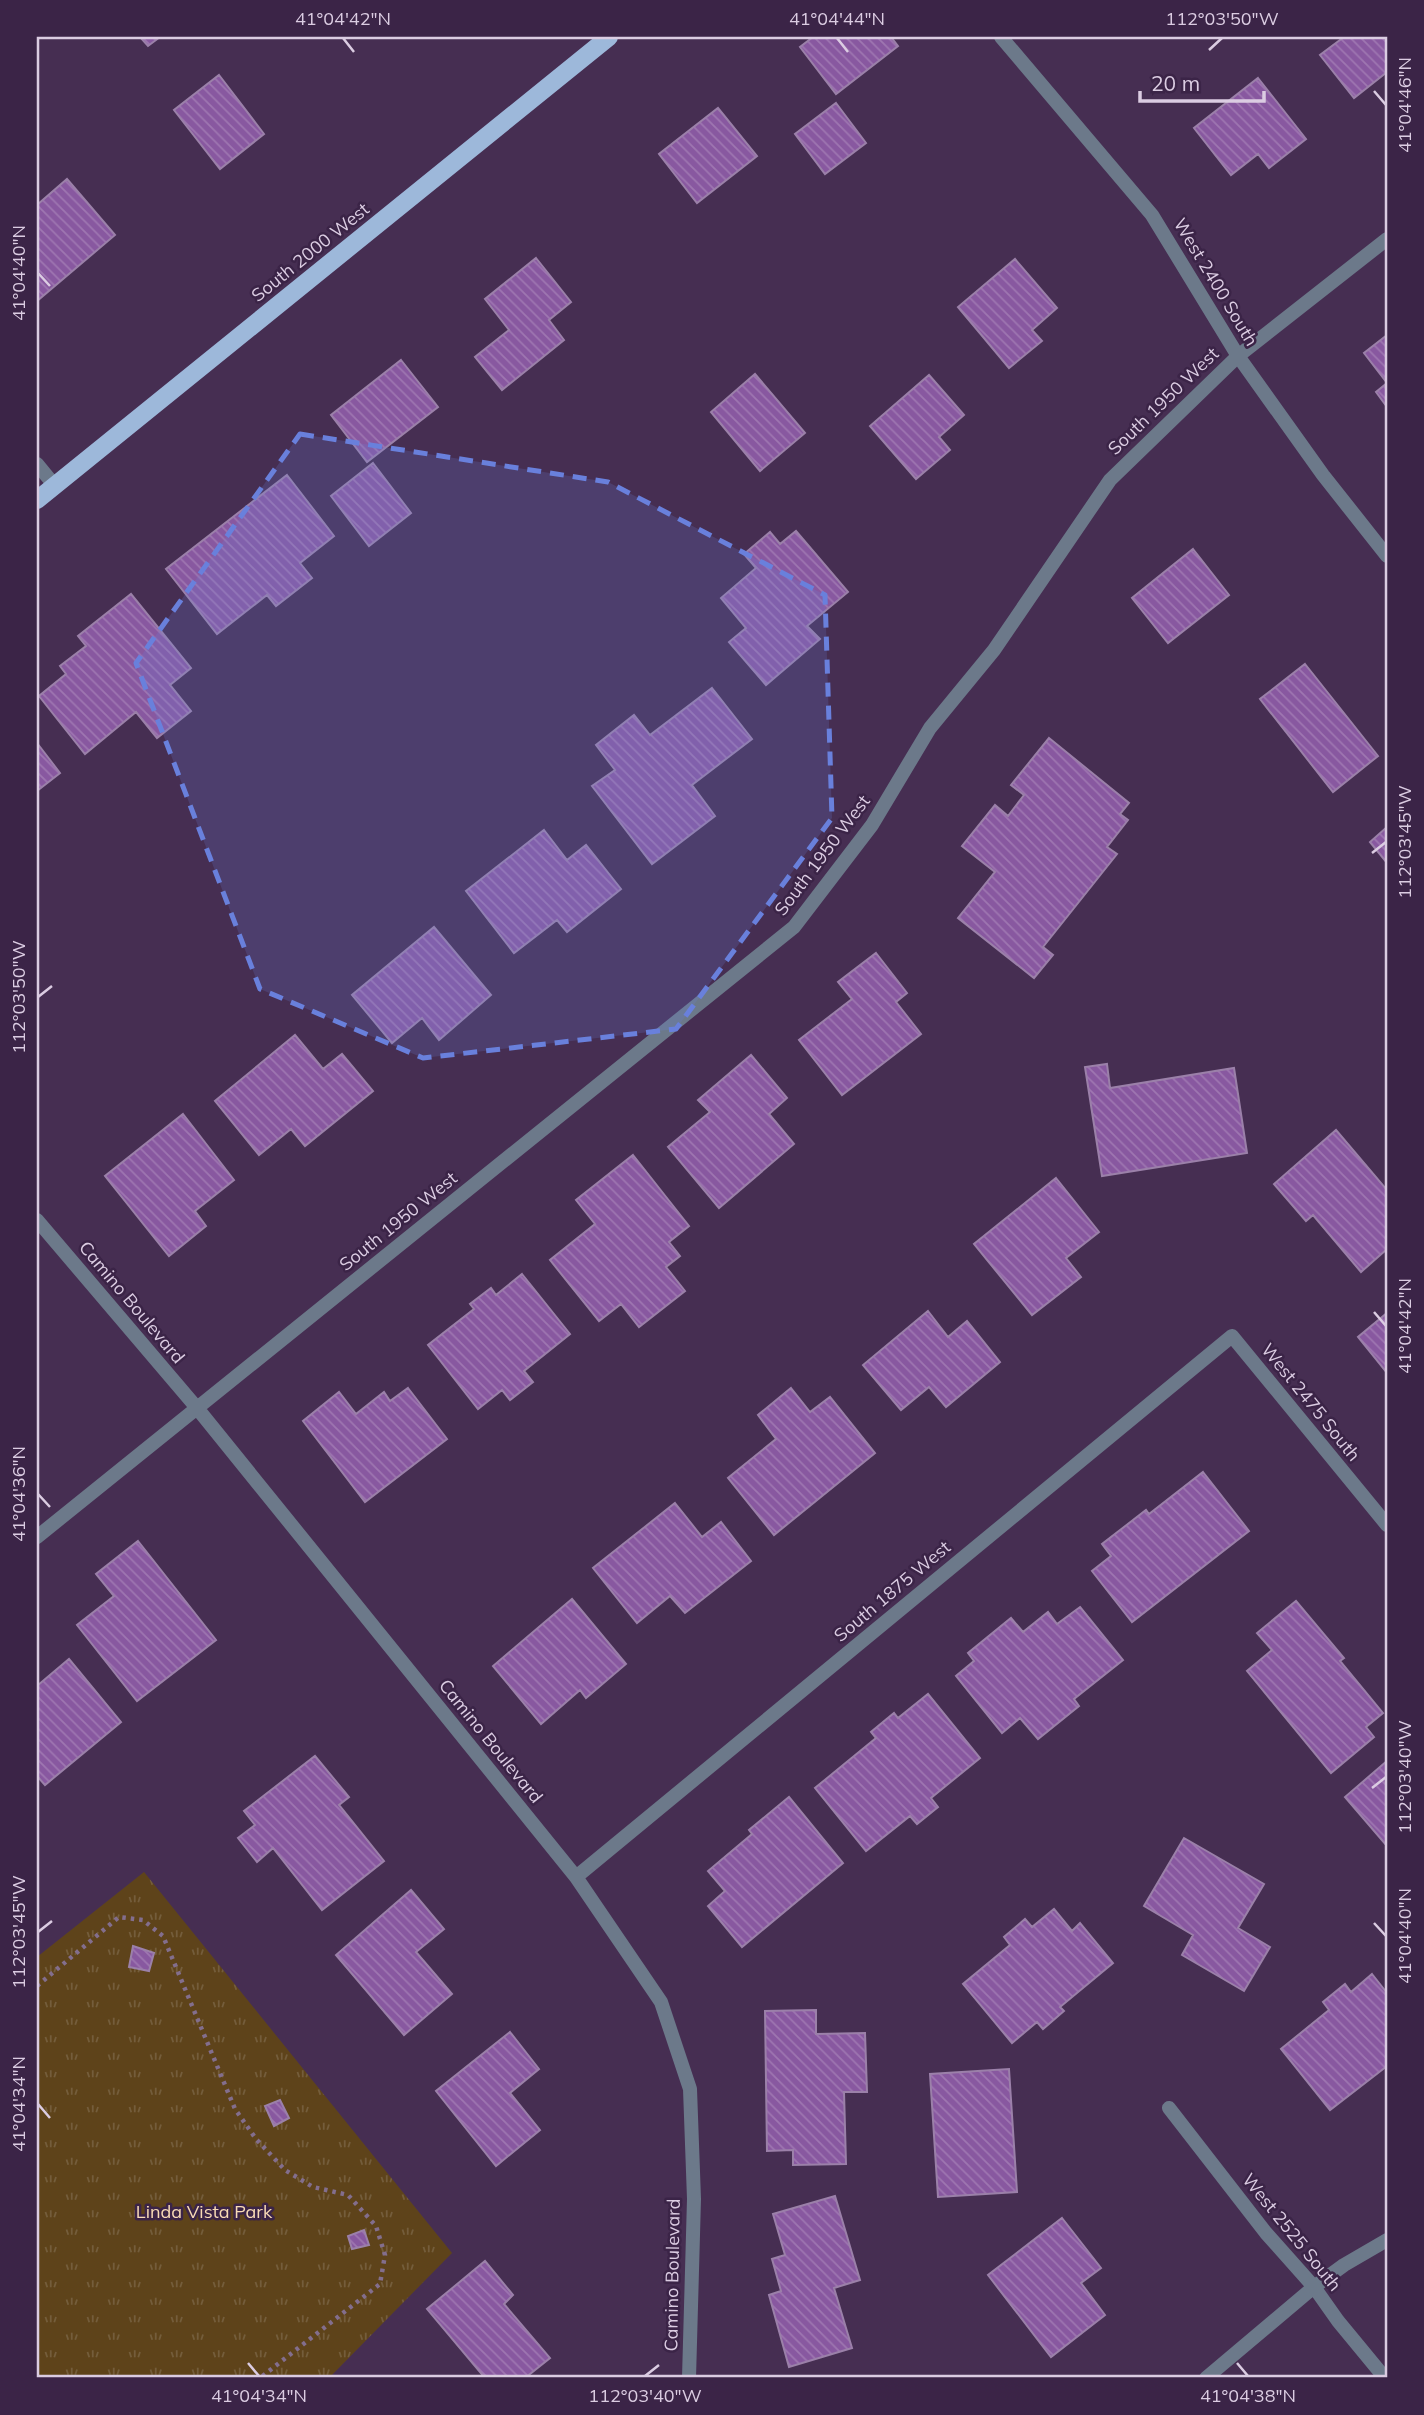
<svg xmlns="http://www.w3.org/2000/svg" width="1424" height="2415" font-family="Mulish,sans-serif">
<defs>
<pattern id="park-tufts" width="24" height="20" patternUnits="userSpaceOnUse" patternTransform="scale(1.75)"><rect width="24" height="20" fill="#5e431a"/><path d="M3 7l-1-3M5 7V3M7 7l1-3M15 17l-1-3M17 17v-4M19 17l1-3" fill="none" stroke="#745d3b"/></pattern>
<pattern id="building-back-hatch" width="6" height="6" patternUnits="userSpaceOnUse" patternTransform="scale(1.75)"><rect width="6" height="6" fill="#8858a0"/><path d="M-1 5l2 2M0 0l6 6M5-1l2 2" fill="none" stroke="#9e76b1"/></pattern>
</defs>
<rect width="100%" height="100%" fill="#462e52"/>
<path fill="url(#park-tufts)" d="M144,1872L452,2253L329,2378H37V1957Z"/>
<path fill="url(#building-back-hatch)" stroke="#9b80a9" stroke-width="2" d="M140,37H160L148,46Z
M813,37H891L898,46L836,94L800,47Z
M1344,37H1387V72L1354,98L1320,55Z
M219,75L264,134L220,169L174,110Z
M1258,78L1306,139L1269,168L1258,154L1231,175L1194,128Z
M836,103L866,143L825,174L795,134Z
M718,108L757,156L697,203L659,154Z
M67,179L115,235L37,301V205Z
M536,258L571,302L549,320L564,340L502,390L475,357L509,330L485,299Z
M1015,259L1057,308L1032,330L1042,341L1009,368L958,307Z
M1387,335V407L1376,392L1387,383L1364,353Z
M401,360L438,407L367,462L331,415Z
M755,374L805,433L760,471L711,412Z
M929,375L964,415L939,437L950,450L916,479L870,426Z
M373,463L411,513L369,546L331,496Z
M287,475L334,536L300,563L312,578L276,606L267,595L217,634L166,569Z
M796,531L848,592L807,626L820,639L766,685L729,642L746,628L721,598L756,568L744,554L770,532L780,544Z
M1193,549L1229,595L1168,643L1132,598Z
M131,594L191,668L170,685L191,711L157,738L136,712L85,754L39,696L66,674L60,666L86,646L78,636Z
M1305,664L1378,756L1333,792L1260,699Z
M712,688L752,739L692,785L715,816L652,864L592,786L615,770L596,745L634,715L650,735Z
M1049,738L1129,803L1120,814L1128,820L1107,847L1117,854L1043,947L1053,955L1034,978L958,918L995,872L962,846L995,805L1008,816L1024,795L1011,785Z
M37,743L60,773L37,791Z
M1387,827V863L1370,842Z
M544,830L567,860L586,845L621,889L567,932L557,920L514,953L466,891Z
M434,927L491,995L439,1040L422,1018L392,1043L352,995Z
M876,953L907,993L896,1002L921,1034L842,1095L799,1040L852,999L838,982Z
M295,1035L323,1069L342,1054L373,1091L305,1146L291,1129L259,1155L215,1101Z
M751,1055L787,1098L769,1114L794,1144L719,1208L668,1147L710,1112L698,1100Z
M1107,1064L1110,1088L1234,1068L1247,1153L1102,1176L1085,1067Z
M183,1114L234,1180L195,1211L206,1226L169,1256L105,1176Z
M1336,1130L1387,1190V1249L1361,1272L1313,1215L1306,1221L1274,1184Z
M633,1155L689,1226L669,1242L680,1256L666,1267L685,1291L639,1327L621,1304L599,1321L550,1260L595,1224L576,1200Z
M1056,1178L1099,1232L1066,1258L1081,1277L1032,1315L974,1244Z
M522,1274L570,1334L524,1371L533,1382L510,1400L502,1390L478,1409L428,1345L474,1309L470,1304L491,1288L496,1295Z
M928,1311L948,1337L967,1321L1000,1362L946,1407L929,1387L901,1410L863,1365Z
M1387,1313V1373L1358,1337Z
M408,1388L447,1439L365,1502L303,1421L339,1392L356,1414L384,1392L390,1401Z
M791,1388L810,1412L830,1397L875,1453L774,1535L728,1478L776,1439L758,1415Z
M1203,1472L1249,1531L1132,1622L1092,1571L1111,1556L1102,1544L1146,1510L1149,1514Z
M675,1503L702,1537L721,1522L751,1561L685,1613L670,1596L637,1623L593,1568Z
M138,1541L216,1640L137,1701L77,1625L114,1596L96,1574Z
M572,1599L626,1664L586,1698L580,1690L541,1724L493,1666Z
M1296,1601L1344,1658L1340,1661L1383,1713L1366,1727L1374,1737L1331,1773L1247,1671L1272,1650L1257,1633Z
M1080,1607L1123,1660L1074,1699L1079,1706L1038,1739L1020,1718L1002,1733L956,1676L974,1661L968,1653L1011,1618L1023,1632L1048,1612L1057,1624Z
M69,1659L121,1722L45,1785L37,1776V1686Z
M928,1694L980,1758L931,1798L938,1807L917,1824L910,1816L866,1851L815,1788L876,1738L871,1732L894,1713L898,1718Z
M315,1756L349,1797L339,1805L384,1861L322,1910L273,1848L257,1862L238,1838L255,1825L244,1811Z
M1387,1761V1846L1345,1797Z
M789,1797L843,1863L742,1947L708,1906L725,1891L708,1871L752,1834L749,1830Z
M1184,1838L1264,1884L1238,1928L1270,1947L1244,1991L1182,1955L1193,1935L1144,1906Z
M411,1890L444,1929L416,1952L452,1994L404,2035L336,1955Z
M1054,1909L1072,1931L1080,1923L1113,1963L1060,2007L1064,2011L1043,2029L1037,2022L1012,2043L963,1984L1010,1945L1004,1937L1025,1919L1032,1927Z
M133,1946L154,1953L149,1971L129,1967Z
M1372,1974L1387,1993V2066L1330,2110L1281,2049L1329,2010L1323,2002L1345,1984L1351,1992Z
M816,2010V2034L865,2033L867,2092H844L846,2164L793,2165V2150L767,2151L765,2011Z
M510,2032L539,2069L510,2093L540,2130L496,2166L436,2091Z
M1009,2069L1017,2192L938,2197L930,2074Z
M280,2100L289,2118L274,2126L265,2106Z
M835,2196L860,2280L834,2288L852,2348L789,2367L769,2295L781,2291L772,2259L785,2255L773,2214Z
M1062,2218L1101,2268L1081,2283L1105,2315L1051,2357L988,2275Z
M364,2230L369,2245L352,2249L348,2236Z
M485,2261L513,2295L504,2304L550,2358L525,2378H485L427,2309Z"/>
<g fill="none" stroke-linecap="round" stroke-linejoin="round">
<path stroke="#836e8d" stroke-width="4.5" stroke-dasharray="3.5 5" stroke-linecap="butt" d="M37,1986L119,1917L143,1920L163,1936L235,2109L256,2139L285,2170L313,2187L348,2195L376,2226L385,2255L380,2284L260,2378"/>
<path stroke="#6c798a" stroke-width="14" d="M1001,37L1152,215L1238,356L1323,475L1387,556
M37,464L55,486
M37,1220L197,1408L576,1877L661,2002L690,2089L694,2199L689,2378
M37,1537L794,927L872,825L930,728L994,650L1110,480L1238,356L1387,239
M576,1877L1232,1336L1387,1525
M1169,2108L1266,2233L1314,2287L1338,2321L1385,2378
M1206,2378L1314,2287L1344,2265L1387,2240"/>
<path stroke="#9db8da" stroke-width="18" d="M37,500L609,37"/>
</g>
<path fill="#6980dc" fill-opacity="0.2" stroke="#6980dc" stroke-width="5" stroke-dasharray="14 9" stroke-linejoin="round" d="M300,434L608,482L825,595L832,818L676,1029L423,1058L260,989L136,663Z"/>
<path fill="none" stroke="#dbcce2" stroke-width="2.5" d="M343,38L354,52M837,38L848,52M1209,50L1222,38M1374,91L1386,105M38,273L50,286M1372,853L1386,842M38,997L52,986M1374,1312L1386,1326M38,1494L50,1507M1372,1788L1386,1777M1374,1923L1386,1936M38,1932L52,1921M38,2104L50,2118M248,2363L259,2376M1237,2363L1248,2376M645,2376L659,2365"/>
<g text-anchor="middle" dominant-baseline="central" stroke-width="5" stroke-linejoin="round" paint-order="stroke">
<g font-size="18" fill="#dbcce2" stroke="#3b2447">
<text transform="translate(310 252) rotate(-39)">South 2000 West</text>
<text transform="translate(1216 282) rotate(59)">West 2400 South</text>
<text transform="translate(1163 401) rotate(-44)">South 1950 West</text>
<text transform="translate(822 855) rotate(-53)">South 1950 West</text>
<text transform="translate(398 1221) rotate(-39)">South 1950 West</text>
<text transform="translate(132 1302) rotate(50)">Camino Boulevard</text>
<text transform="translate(1311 1402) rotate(51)">West 2475 South</text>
<text transform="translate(892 1591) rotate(-40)">South 1875 West</text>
<text transform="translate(491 1741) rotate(51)">Camino Boulevard</text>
<text transform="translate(1292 2232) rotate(51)">West 2525 South</text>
<text transform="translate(672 2275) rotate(-89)">Camino Boulevard</text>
</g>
<g font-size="18" fill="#f9dbb5" stroke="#3b2447">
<text x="204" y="2211">Linda Vista Park</text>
</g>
</g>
<rect width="1424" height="2415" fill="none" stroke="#3b2447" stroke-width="77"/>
<path d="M1140 91v10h124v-10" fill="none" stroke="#dbcce2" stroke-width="3.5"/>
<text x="1151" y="91" font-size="21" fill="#dbcce2" stroke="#3b2447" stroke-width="5" paint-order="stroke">20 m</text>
<rect x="38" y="38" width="1348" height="2338" fill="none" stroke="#dbcce2" stroke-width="2.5"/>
<g font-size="18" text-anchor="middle" fill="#dbcce2">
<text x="343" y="25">41°04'42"N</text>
<text x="837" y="25">41°04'44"N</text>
<text x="1222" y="25">112°03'50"W</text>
<text transform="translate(1405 105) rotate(-90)" y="6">41°04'46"N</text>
<text transform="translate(19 273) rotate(-90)" y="6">41°04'40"N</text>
<text transform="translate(1405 842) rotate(-90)" y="6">112°03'45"W</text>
<text transform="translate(19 997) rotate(-90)" y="6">112°03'50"W</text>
<text transform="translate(1405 1326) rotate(-90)" y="6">41°04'42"N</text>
<text transform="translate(19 1494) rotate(-90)" y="6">41°04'36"N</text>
<text transform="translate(1405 1777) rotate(-90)" y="6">112°03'40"W</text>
<text transform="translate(19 1932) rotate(-90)" y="6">112°03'45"W</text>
<text transform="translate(1405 1936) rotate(-90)" y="6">41°04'40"N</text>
<text transform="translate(19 2104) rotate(-90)" y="6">41°04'34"N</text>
<text x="259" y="2402">41°04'34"N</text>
<text x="645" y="2402">112°03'40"W</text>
<text x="1248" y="2402">41°04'38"N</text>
</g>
</svg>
